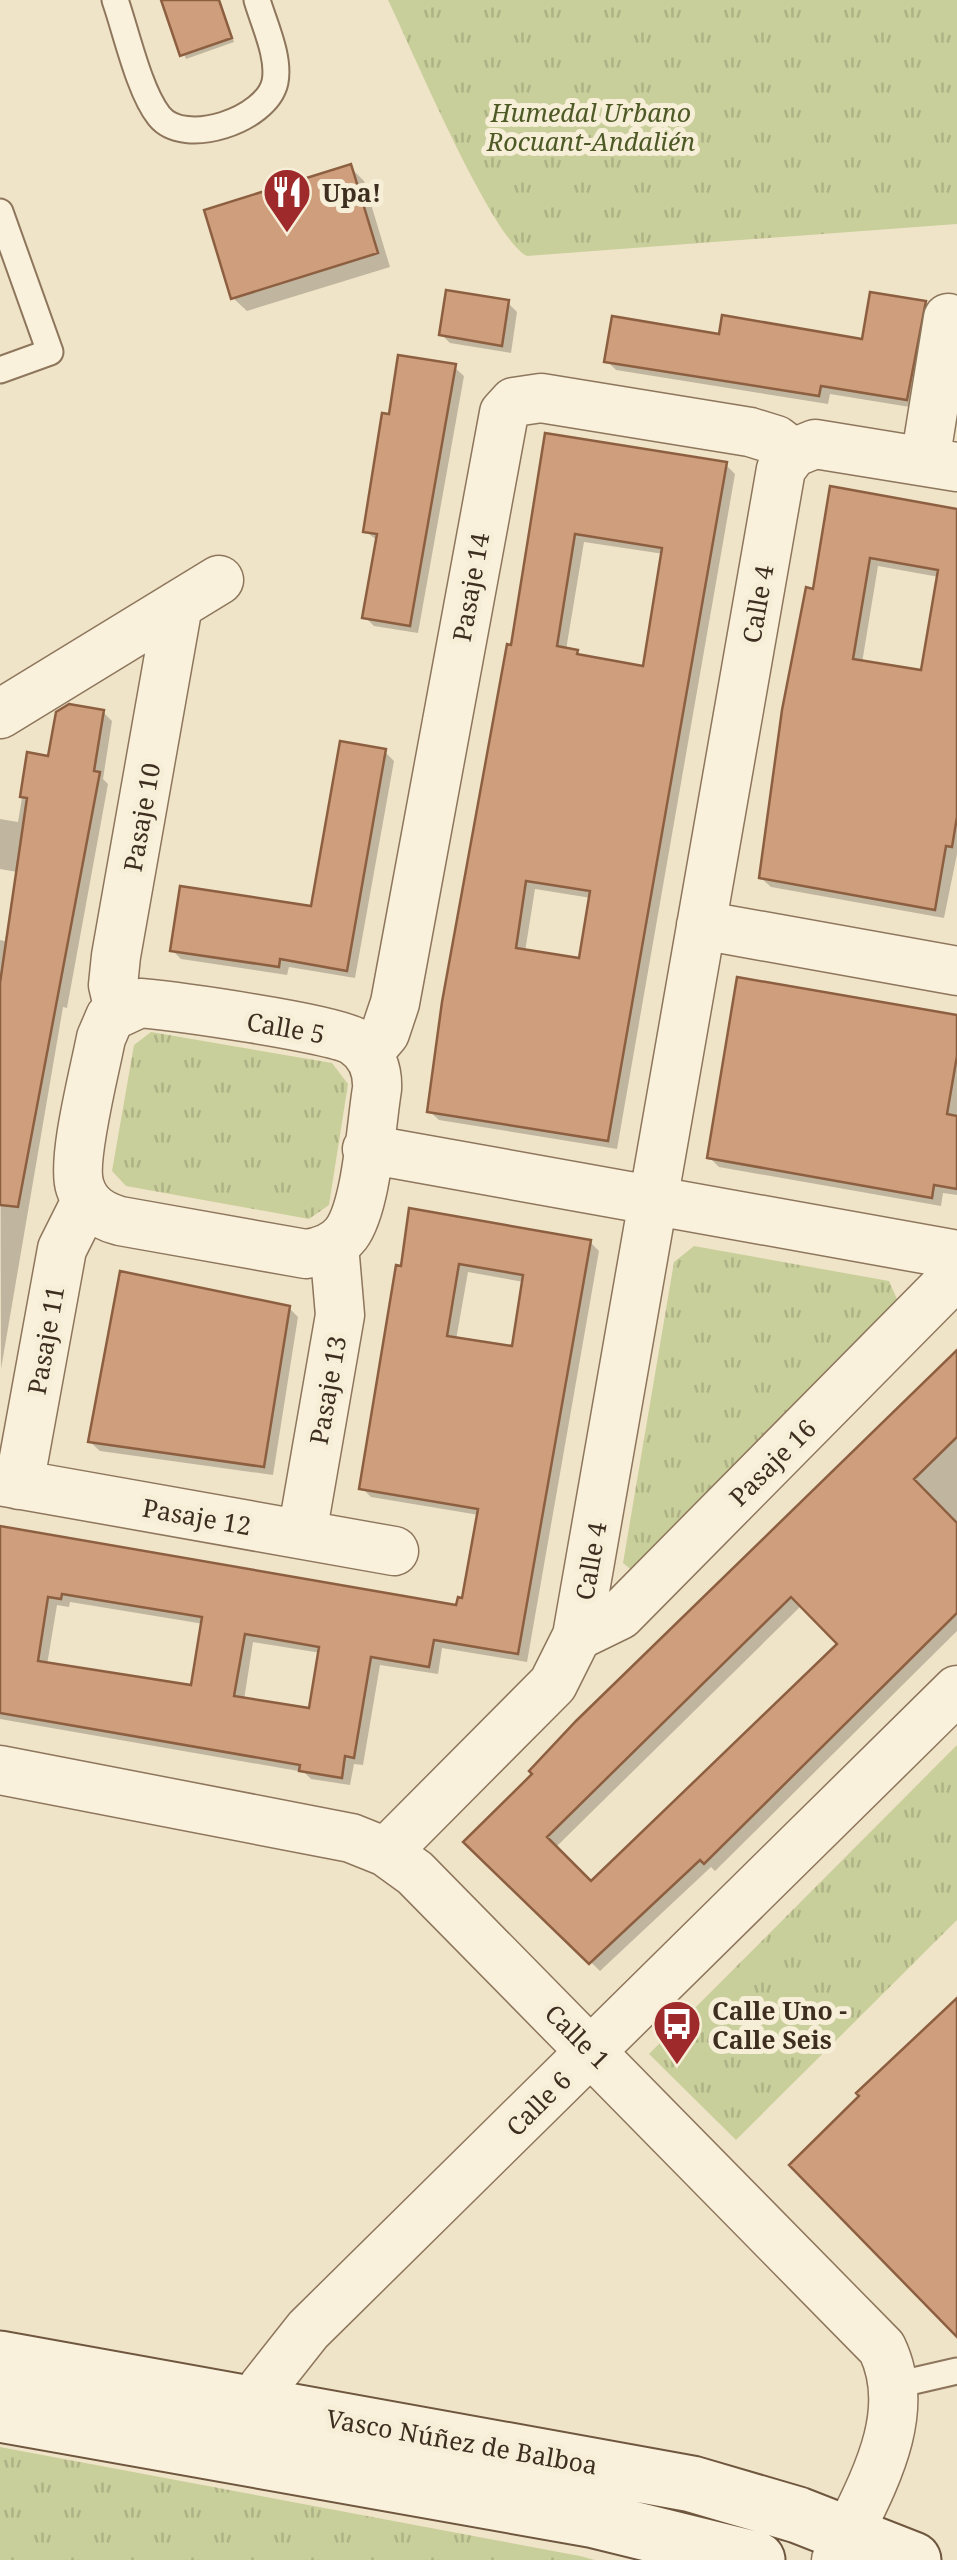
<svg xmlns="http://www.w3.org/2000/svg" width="957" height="2560" font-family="'Noto Serif',serif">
<defs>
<pattern id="park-tufts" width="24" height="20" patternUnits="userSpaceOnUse" patternTransform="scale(2.5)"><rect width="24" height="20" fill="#c9cf9b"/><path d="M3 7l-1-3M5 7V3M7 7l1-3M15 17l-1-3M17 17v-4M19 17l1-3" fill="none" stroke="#aeb285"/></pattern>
</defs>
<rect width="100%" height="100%" fill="#f0e4c8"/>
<path fill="url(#park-tufts)" d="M388,0H957V224L527,256C492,240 410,45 388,0Z
M151,1032L332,1063L348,1084L329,1205L309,1219L126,1186L112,1171L134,1045Z
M694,1246L889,1281L900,1306L634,1572L623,1563L674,1262Z
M957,1745V1920L736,2140L649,2054Z
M0,2447L580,2556L595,2560H0Z"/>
<path fill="#0003" fill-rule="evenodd" d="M163,0H220L234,42L186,59Z
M350,167L364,181L390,267L247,311L233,298Z
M508,303L517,312L511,353L450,343L441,334Z
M925,304L934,313L916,408L830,394L828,404L616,370L607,361L721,337L864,342Z
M454,367L464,376L418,633L374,626L365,617L378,541L365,531L391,417Z
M547,436L726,465L735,474L617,1149L439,1120L429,1111ZM584,542L664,554L645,669L583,658L566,650ZM535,889L591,898L581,961L525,952Z
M832,489L957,512V854L944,918L771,887L761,878ZM878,566L939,577L923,673L862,663Z
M103,712L112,721L103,779L108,784L67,1008L63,1007L1,1369L0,940L5,941L17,872L0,869V819L18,822L29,755L50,758Z
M385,752L394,761L355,978L289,967L287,975L181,959L172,950L313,908Z
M957,1018V1195L943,1193L941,1206L719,1167L710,1158Z
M590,1242L599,1251L527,1662L442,1648L438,1674L380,1665L363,1765L354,1764L350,1785L311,1779L304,1772L0,1719V1528L458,1608L465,1601L479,1515L371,1497L362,1488L398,1268ZM468,1272L524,1282L514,1349L456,1340ZM70,1602L204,1624L193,1688L47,1665L57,1605L69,1607ZM253,1642L321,1653L311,1711L244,1700Z
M289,1308L298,1317L273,1475L100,1451L90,1442Z
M957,1352V1631L715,1871L711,1867L600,1971L466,1842ZM802,1605L840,1644L591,1885L555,1848Z"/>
<path fill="#cf9f7d" stroke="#8d5f41" stroke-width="2.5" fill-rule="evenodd" d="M161,0H219L232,38L180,56Z
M351,164L378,253L231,299L204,210Z
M446,290L509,300L502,346L439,335Z
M870,292L926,301L907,400L821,386L819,396L604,362L612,316L719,334L722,315L862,339Z
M398,355L456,364L410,626L362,618L377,534L363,532L382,413L389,414Z
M545,433L727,462L608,1141L427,1112L442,1002L507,644L511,645ZM575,534L662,548L643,666L577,654L578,650L557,646ZM526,881L590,891L579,958L516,948Z
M830,486L957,509V817L952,847L946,846L935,910L759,878L782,710L806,587L813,589ZM870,558L938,570L921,670L853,659Z
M69,704L104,710L94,771L100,772L18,1207L0,1205V983L27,798L20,797L27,752L48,756L56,712Z
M340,741L386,749L347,971L280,959L279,967L170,951L180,886L311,906Z
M737,977L957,1015V1056L947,1114L957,1116V1189L934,1185L932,1198L707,1158Z
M409,1208L591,1240L518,1654L434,1640L429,1667L371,1657L354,1758L345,1756L342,1778L299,1771L300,1765L0,1713V1526L456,1605L458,1597L462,1598L478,1509L359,1489L396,1265L401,1266ZM459,1264L523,1275L512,1346L447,1336ZM62,1594L202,1617L191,1685L38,1661L48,1597L61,1599ZM245,1634L319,1647L309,1708L234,1696Z
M120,1271L290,1306L264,1467L88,1442Z
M957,1350V1437L914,1479L957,1523V1613L704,1864L700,1860L589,1964L463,1842L532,1774L529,1771L576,1721ZM791,1597L837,1644L591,1881L547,1837Z
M957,1998V2337L789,2165L859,2096L856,2093Z"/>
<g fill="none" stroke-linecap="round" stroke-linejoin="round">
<g stroke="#8d765c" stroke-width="29">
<path id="lane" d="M115,0C126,31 139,91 159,116C184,148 267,120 275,82C280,57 264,24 257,0
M0,212L50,352L0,370
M896,2385L957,2371"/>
</g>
<g stroke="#8d765c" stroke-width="51">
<path id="street" d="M925,461L948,318
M0,714L219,580
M701,925L957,971
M140,1003C174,1006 334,1028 355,1042C372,1053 378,1070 377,1089C371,1125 367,1206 346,1234C336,1247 321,1252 306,1254L120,1221C102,1216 86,1207 80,1187C71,1161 95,1070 101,1038L110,1017Z
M119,1010L113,985L116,956L178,605
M368,1053L385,1033L395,1003L504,413L514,402L541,398L750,432L776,440L793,453
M367,1149L957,1255
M0,1481L394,1551
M19,1485L62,1249L86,1201
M302,1534L340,1315L334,1245
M577,1636L620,1615L957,1274
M0,1770L351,1838L386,1852L415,1873L882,2348C916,2419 866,2494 836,2560
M386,1852L553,1684L577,1636L781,469L793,453L815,444L957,467
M246,2441L263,2387L308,2330L957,1690"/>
</g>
<g stroke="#6f573f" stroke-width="59">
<path id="secondary" d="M0,2359L692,2484L798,2515L913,2560
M0,2414L595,2520L757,2560"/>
</g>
<use href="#lane" stroke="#faf1dc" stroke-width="25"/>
<use href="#street" stroke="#faf1dc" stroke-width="48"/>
<use href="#secondary" stroke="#faf1dc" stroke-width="55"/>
</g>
<defs>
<g id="restaurant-pin" transform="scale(2.5)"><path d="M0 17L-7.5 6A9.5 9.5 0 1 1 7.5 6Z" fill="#9e2a2b" stroke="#f7eed8"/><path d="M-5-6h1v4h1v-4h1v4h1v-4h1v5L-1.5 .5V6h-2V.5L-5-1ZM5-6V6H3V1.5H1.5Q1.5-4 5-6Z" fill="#fff"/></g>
<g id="bus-pin" transform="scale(2.5)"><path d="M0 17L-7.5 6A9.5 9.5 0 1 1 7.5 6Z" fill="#9e2a2b" stroke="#f7eed8"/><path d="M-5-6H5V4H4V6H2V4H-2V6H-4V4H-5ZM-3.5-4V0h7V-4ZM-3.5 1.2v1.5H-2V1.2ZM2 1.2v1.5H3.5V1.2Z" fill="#fff"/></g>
</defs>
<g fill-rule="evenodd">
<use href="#restaurant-pin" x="287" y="192"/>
<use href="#bus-pin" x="677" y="2024"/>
</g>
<g text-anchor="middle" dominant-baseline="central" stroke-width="10" stroke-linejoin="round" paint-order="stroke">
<g font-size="25" font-style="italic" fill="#4d5a26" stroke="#f7eed8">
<text x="591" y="112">Humedal Urbano<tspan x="591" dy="29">Rocuant-Andalién</tspan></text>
</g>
<g font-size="25" font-weight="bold" fill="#3d2e20" stroke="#f7eed8" text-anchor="start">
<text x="322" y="192">Upa!</text>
<text x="712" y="2010">Calle Uno -<tspan x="712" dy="29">Calle Seis</tspan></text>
</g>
<g font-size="25" fill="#3d2e20" stroke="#f7eed8">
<text transform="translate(470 587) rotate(-80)">Pasaje 14</text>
<text transform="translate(757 604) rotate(-80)">Calle 4</text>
<text transform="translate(141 817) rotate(-80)">Pasaje 10</text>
<text transform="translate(286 1027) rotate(10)">Calle 5</text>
<text transform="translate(45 1340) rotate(-80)">Pasaje 11</text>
<text transform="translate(327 1390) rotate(-80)">Pasaje 13</text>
<text transform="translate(772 1462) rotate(-45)">Pasaje 16</text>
<text transform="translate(197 1516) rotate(10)">Pasaje 12</text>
<text transform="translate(590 1561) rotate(-80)">Calle 4</text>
<text transform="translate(578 2036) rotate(45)">Calle 1</text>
<text transform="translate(538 2103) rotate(-45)">Calle 6</text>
<text transform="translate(462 2441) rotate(10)">Vasco Núñez de Balboa</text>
</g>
</g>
</svg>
